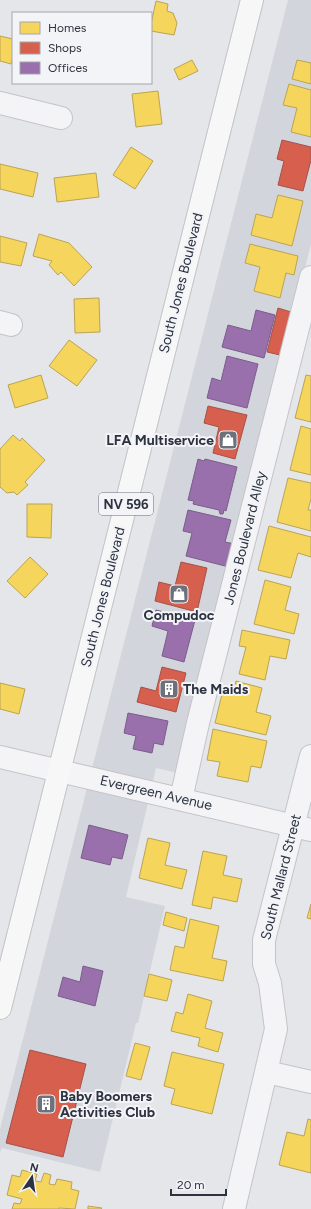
<svg xmlns="http://www.w3.org/2000/svg" width="311" height="1209" font-family="Figtree,sans-serif">
<rect width="100%" height="100%" fill="#e4e6e9"/>
<path fill="#d3d5dc" d="M288,0H311V244L178,773L156,768L126,897L165,906L138,1023H136L100,1172L2,1148L0,1152V1129Z"/>
<path fill="#f6d55c" stroke="#baa454" d="M156,1L168,4L167,11L173,13L177,23L174,35L151,31V24Z
M0,36L13,39V57L11,64L0,61Z
M192,60L198,71L179,80L174,69Z
M297,60L311,63V84L292,79Z
M289,84L311,90V137L291,132L297,108L283,105Z
M158,91L162,124L136,127L132,94Z
M131,147L153,161L135,189L113,175Z
M0,164L38,173L33,197L0,189Z
M96,173L99,197L57,202L54,178Z
M278,195L303,201L292,246L251,235L256,214L272,218Z
M39,234L69,243L92,267L74,286L61,272L58,275L49,265L52,261L33,256Z
M0,236L27,243L21,266L0,262Z
M250,244L298,256L294,275L286,273L280,298L254,291L260,267L245,263Z
M99,298L100,332L75,333L74,299Z
M69,340L97,360L77,386L49,366Z
M41,375L48,398L15,408L8,385Z
M306,375L311,376V422L295,418Z
M301,426L311,429V475L290,470Z
M13,435L20,441L22,438L45,460L25,482L28,485L17,495L14,492L7,493L0,487V449Z
M288,478L311,483V499L308,510H311V531L277,522Z
M27,504H52L51,538L27,537Z
M269,526L311,537V557L298,553L291,578L258,570Z
M30,557L48,574L25,598L7,581Z
M265,580L291,587L285,610L299,614L294,634L254,624Z
M242,630L290,640L286,659L270,656L265,680L239,674L246,647L239,646Z
M236,681L262,688L256,712L271,716L266,735L215,723L223,690L233,692Z
M0,683L25,689L19,714L0,709Z
M213,729L267,741L261,768L251,766L248,782L217,776L220,762L207,760Z
M148,838L170,843L165,865L187,870L182,889L139,878Z
M203,851L227,856L223,875L242,879L237,902L213,897L211,909L192,905Z
M311,904V919L307,918Z
M166,912L187,918L184,931L163,925Z
M190,919L219,926L212,958L227,961L223,981L170,970L175,946L184,948Z
M149,974L172,980L167,1001L144,996Z
M188,994L212,1001L205,1028L223,1033L218,1052L198,1046L200,1038L171,1031L176,1012L183,1014Z
M135,1043L150,1047L141,1080L126,1076Z
M172,1052L224,1064L212,1114L171,1104L175,1089L164,1086Z
M308,1119L311,1120V1173L279,1165L287,1132L304,1136Z
M22,1170L37,1174L35,1181L41,1182L44,1173L51,1175L49,1184L55,1185L57,1179L72,1182L71,1189L79,1191L75,1209L59,1208V1209H12L14,1203L20,1204L22,1199L7,1195L12,1175L20,1177Z
M88,1206L102,1208L101,1209H88Z"/>
<path fill="#d6604d" stroke="#a35249" d="M282,140L311,147V160L303,191L278,185L284,161L277,159Z
M278,308L291,312L280,355L267,352Z
M208,406L247,415L235,459L213,453L219,427L204,423Z
M181,562L207,568L197,612L155,601L159,582L175,586Z
M162,667L186,673L176,712L137,702L141,687L156,691Z
M30,1050L86,1064L63,1157L6,1143Z"/>
<path fill="#9970ab" stroke="#795d8b" d="M256,310L275,315L264,358L222,347L228,325L251,331Z
M227,356L258,364L247,408L207,398L212,378L221,381Z
M198,459L204,461L205,459L237,467L226,511L224,510L223,514H220L219,510L193,504L194,501L188,500Z
M188,510L231,520L225,542L235,544L229,567L186,556L192,533L183,531Z
M156,610L195,620L184,662L162,656L168,631L152,626Z
M128,713L168,721L163,745L154,743L152,753L133,749L136,736L124,733Z
M89,825L128,835L122,859L112,857L110,865L81,858Z
M83,966L103,971L95,1006L58,996L63,977L80,982Z"/>
<g fill="none" stroke-linecap="round" stroke-linejoin="round">
<g stroke="#c3c4c7" stroke-width="24">
<path id="minor" d="M0,103L61,118
M0,322L11,325
M0,757L311,830
M181,799L198,723L311,277
M267,1072L311,1082
M234,1209L276,1029L270,983L264,964V940L311,756"/>
</g>
<g stroke="#c1c3c6" stroke-width="24">
<path id="major" d="M0,1008L252,0"/>
</g>
<use href="#minor" stroke="#f4f4f6" stroke-width="22"/>
<use href="#major" stroke="#f7f7f8" stroke-width="22"/>
</g>
<defs>
<g id="shop-square" transform="scale(1)"><rect x="-9" y="-9" width="18" height="18" rx="4" fill="#6d717c" stroke="#f3f4f7"/><path d="M-5-2.5h2.3a2.7 3.5 0 0 1 5.4 0H5L5.5 6h-11ZM-1.5-2.5h3a1.5 2.3 0 0 0-3 0Z" fill="#fff"/></g>
<g id="building-square" transform="scale(1)"><rect x="-9" y="-9" width="18" height="18" rx="4" fill="#6d717c" stroke="#f3f4f7"/><path d="M-4-6H4V6H1V3H-1V6H-4ZM-2.5-4.3h1.7v1.8h-1.7ZM.8-4.3h1.7v1.8H.8ZM-2.5-1h1.7V.8h-1.7ZM.8-1h1.7V.8H.8Z" fill="#fff"/></g>
</defs>
<g fill-rule="evenodd">
<use href="#shop-square" x="228" y="440"/>
<use href="#shop-square" x="179" y="594"/>
<use href="#building-square" x="169" y="689"/>
<use href="#building-square" x="46" y="1104"/>
</g>
<g text-anchor="middle" dominant-baseline="central" stroke-width="4" stroke-linejoin="round" paint-order="stroke">
<rect fill="#f3f4f7" stroke="#686c78" stroke-width="1" x="99" y="493" width="54" height="22" rx="3"/>
<g font-size="13" font-weight="bold" fill="#2d3241">
<text x="126" y="504">NV 596</text>
</g>
<g font-size="14" fill="#2d3241" stroke="#f3f4f7">
<text transform="translate(181 283) rotate(-76)">South Jones Boulevard</text>
<text transform="translate(245 538) rotate(-76)">Jones Boulevard Alley</text>
<text transform="translate(103 597) rotate(-76)">South Jones Boulevard</text>
<text transform="translate(156 793) rotate(13)">Evergreen Avenue</text>
<text transform="translate(281 877) rotate(-76)">South Mallard Street</text>
</g>
<g font-size="14" font-weight="bold" fill="#2d3241" stroke="#f3f4f7" text-anchor="start">
<text x="214" y="440" text-anchor="end">LFA Multiservice</text>
<text x="179" y="615" text-anchor="middle">Compudoc</text>
<text x="183" y="689">The Maids</text>
<text x="60" y="1096">Baby Boomers<tspan x="60" dy="16">Activities Club</tspan></text>
</g>
</g>
<rect x="12" y="12" width="140" height="72" fill="#f3f4f7" stroke="#a4a6ae"/>
<rect x="20" y="22" width="20" height="12" fill="#f6d55c" stroke="#a4a6ae"/>
<text x="48" y="32" font-size="12" fill="#2d3241">Homes</text>
<rect x="20" y="42" width="20" height="12" fill="#d6604d" stroke="#a4a6ae"/>
<text x="48" y="52" font-size="12" fill="#2d3241">Shops</text>
<rect x="20" y="62" width="20" height="12" fill="#9970ab" stroke="#a4a6ae"/>
<text x="48" y="72" font-size="12" fill="#2d3241">Offices</text>
<g transform="translate(32 1177) rotate(13)" stroke="#f3f4f7" stroke-width="3" paint-order="stroke">
<path d="M0-3L7 15L0 10L-7 15Z" fill="#2d3241"/>
<text y="-6" font-size="11" font-weight="bold" text-anchor="middle" fill="#2d3241">N</text>
</g>
<path d="M171 1189v6h55v-6" fill="none" stroke="#2d3241" stroke-width="2"/>
<text x="177" y="1189" font-size="12" fill="#2d3241" stroke="#f3f4f7" stroke-width="3" paint-order="stroke">20 m</text>
</svg>
